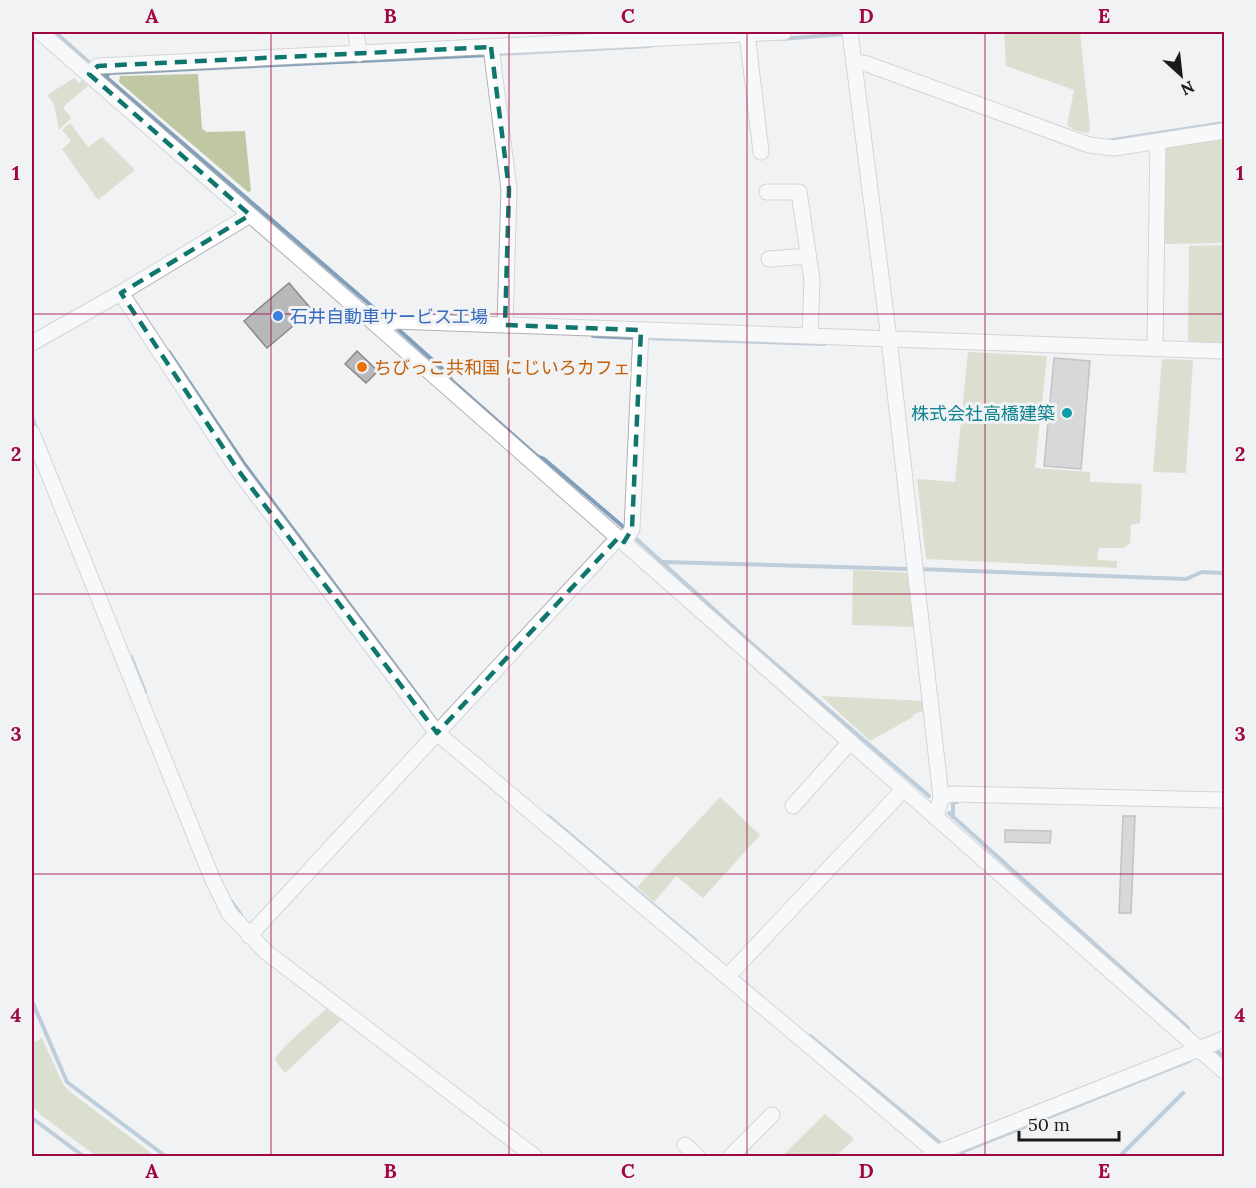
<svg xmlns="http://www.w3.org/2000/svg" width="1256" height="1188" font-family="Lora,'Noto Sans JP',serif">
<rect width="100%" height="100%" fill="#f1f2f4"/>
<path fill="#bfc8a3" d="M1004,32H1080L1090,129L1088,133L1074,130L1067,125L1074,90L1006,66Z
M198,74L202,129L207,132L245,131L251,191L248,192L119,82L120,76Z
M74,78L79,83L82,80L88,86L63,107L71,118L59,130L54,104L47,95Z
M70,123L88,147L102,137L135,170L98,200L62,149L71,141L62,130Z
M1224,137V243L1160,244L1161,145Z
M1224,245V346L1188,344L1189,246Z
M968,352L1047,356L1035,468L1090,472V482L1142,484L1140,523L1131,525L1130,544L1123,548H1099L1097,555L1098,560L1117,561V568L926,559L917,479L955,482Z
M1162,359L1193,360L1186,473L1153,472Z
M853,570L912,573L917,627L852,625Z
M821,696L926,701L927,709L913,715V717L870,741Z
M720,797L760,835L703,898L676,876L654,902L637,887Z
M326,1009L341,1020L285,1073L276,1061V1057L287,1044Z
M42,1038L63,1084L69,1091L155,1156H96L41,1115L32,1105V1043Z
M825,1114L854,1139L836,1156H782Z"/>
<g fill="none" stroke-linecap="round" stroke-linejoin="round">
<path stroke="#819fba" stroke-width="4" d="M55,32L92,65
M781,39L845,34
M496,54L650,46
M100,72L382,315
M106,77L109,73L488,55
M1107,141L1224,123
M399,330L448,374L451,380L537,456L544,459L627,530
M593,336L637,338
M644,338L825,344
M169,352L245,465L427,708
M32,417L36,429
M632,535L753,645L929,796
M663,562L910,569
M918,569L1186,579L1202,572L1224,573
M131,657L145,692
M949,813L1188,1028
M548,816L696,941
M953,817V802H957
M231,901L241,915
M32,1001L67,1082L165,1156
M810,1036L939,1142
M1218,1052L1224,1058
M32,1118L83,1156
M964,1151L1189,1061
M962,1154L965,1156
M1120,1156L1183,1093"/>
</g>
<path fill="#b7b8ba" stroke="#88898b" stroke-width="1.5" d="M289,283L312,310L267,348L244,321Z
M357,351L378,371L366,383L345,364Z
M1054,358L1090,361L1081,469L1044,466Z
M1123,816H1135L1131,913H1119Z
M1005,830L1051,831L1050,843L1005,842Z"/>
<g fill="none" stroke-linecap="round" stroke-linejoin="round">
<g stroke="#b0b1b4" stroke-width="17">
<path id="street" d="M40,32L381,329L1224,1071
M356,32L359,54
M850,32L889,339L941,797L936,818
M747,33L761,152
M491,47L509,189L505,325
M854,62L867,64L1089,145L1114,148L1224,131
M89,74L98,66L784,32
M767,192H799L812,280L810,336
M769,259L809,256
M121,293L238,470L437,733L619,537
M381,329L395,321L1224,351
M32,343L124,291L250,215
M1155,348L1158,141
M32,433L212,878L229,913L266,952L534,1156
M624,542L632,529L641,330
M941,797L952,794L1224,800
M793,806L850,742
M249,936L437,733L937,1153
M727,977L903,790
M685,1145L697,1156
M731,1156L772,1115
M929,1156L1224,1039"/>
</g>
<use href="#street" stroke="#fff" stroke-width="15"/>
</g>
<path d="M0 0H1256V1188H0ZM491,47L509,189L505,325L641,330L632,529L624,542L619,537L437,733L238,470L121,293L250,215L89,74L98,66Z" fill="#f1f2f4" fill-opacity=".55" fill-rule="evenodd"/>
<path fill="none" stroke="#0f766e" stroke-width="4.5" stroke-dasharray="12 8" stroke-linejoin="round" d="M491,47L509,189L505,325L641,330L632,529L624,542L619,537L437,733L238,470L121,293L250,215L89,74L98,66Z"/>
<path fill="none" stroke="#a10543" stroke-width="1.5" stroke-opacity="0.55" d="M271,32V1156M509,32V1156M747,32V1156M985,32V1156M32,314H1224M32,594H1224M32,874H1224"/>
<circle fill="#3f7fe0" stroke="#f1f2f4" stroke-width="2" cx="278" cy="316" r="6"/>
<circle fill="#e8710a" stroke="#f1f2f4" stroke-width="2" cx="362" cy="367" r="6"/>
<circle fill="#0f9aa8" stroke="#f1f2f4" stroke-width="2" cx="1067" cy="413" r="6"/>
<g text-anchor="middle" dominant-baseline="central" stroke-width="6" stroke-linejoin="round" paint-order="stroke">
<g font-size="18" fill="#366cbe" stroke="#f1f2f4" text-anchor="start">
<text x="290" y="316">石井自動車サービス工場</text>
</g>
<g font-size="18" fill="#c56008" stroke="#f1f2f4" text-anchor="start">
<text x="374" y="367">ちびっこ共和国 にじいろカフェ</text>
</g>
<g font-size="18" fill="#0d838f" stroke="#f1f2f4" text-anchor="end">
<text x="1055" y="413">株式会社高橋建築</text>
</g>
</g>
<rect width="1256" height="1188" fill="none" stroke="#f1f2f4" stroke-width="66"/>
<g transform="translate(1181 75) rotate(153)" stroke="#f1f2f4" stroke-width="4.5" paint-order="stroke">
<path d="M0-4.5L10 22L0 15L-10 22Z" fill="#191a1a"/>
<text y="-9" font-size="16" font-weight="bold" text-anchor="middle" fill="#191a1a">N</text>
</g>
<path d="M1019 1131v9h100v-9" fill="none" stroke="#191a1a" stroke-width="3"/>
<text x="1028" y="1131" font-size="18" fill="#191a1a" stroke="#f1f2f4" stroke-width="4.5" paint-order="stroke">50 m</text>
<rect x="33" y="33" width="1190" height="1122" fill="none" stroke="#a10543" stroke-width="2"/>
<g font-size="20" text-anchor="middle" font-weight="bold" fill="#a10543">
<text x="152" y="23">A</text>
<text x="390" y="23">B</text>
<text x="628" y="23">C</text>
<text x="866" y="23">D</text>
<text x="1104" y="23">E</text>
<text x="16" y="180">1</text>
<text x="1240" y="180">1</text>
<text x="16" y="461">2</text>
<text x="1240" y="461">2</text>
<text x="16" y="741">3</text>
<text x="1240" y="741">3</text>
<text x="16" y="1022">4</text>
<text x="1240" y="1022">4</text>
<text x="152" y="1178">A</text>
<text x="390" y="1178">B</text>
<text x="628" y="1178">C</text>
<text x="866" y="1178">D</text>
<text x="1104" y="1178">E</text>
</g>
</svg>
